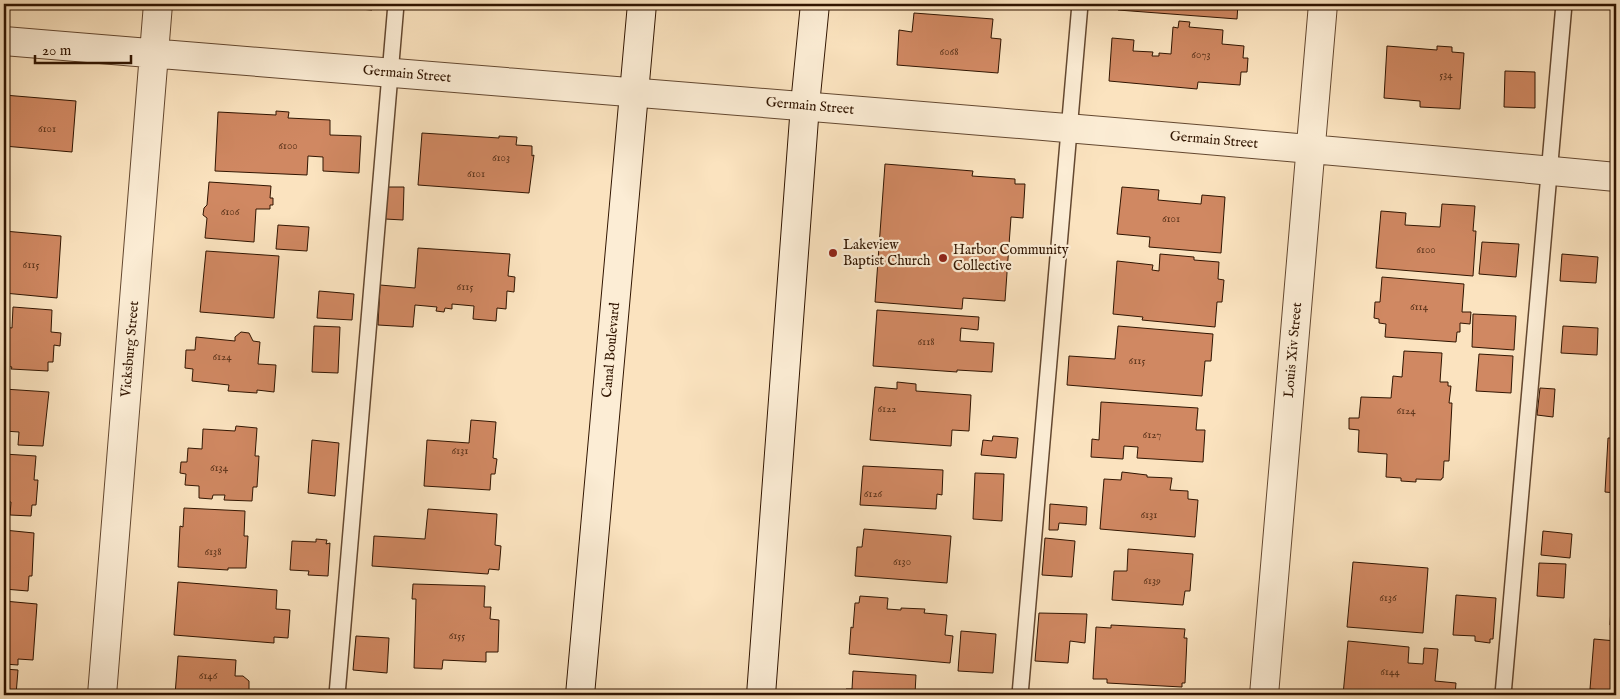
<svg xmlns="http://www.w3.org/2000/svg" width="1620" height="699" font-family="'IM FELL English',serif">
<rect width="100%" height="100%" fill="#fbe3bf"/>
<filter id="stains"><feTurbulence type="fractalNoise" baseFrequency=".004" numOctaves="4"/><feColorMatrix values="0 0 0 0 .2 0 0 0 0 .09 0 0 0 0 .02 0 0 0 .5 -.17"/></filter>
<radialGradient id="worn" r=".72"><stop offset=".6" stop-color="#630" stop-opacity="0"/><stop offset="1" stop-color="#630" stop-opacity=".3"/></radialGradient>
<path fill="#d08862" stroke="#311501" d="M297,4H372V10Z
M1119,4H1238L1237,19L1118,10Z
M914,13L993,19L991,38L1001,39L998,73L897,65L899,30L912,32Z
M1179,21L1190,22L1189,27L1223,30L1222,44L1244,46L1243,58H1248L1247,72H1241L1240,85L1198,82L1197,89L1109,81L1112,38L1134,40L1133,51L1153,52L1152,56H1159V53L1171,54L1173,27L1178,28Z
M1387,46L1437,50V46L1452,47V52L1464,53L1460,109L1420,107V101L1384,98Z
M1505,71L1535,72V108L1504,107Z
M4,95L76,101L72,152L4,146Z
M276,111L289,112L288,118L330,120V135L361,136L359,173L323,171V157L308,156L307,175L215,171L218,112L276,115Z
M422,133L499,138V136L517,137L516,145L532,146V156L534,155L529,193L418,185Z
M885,164L973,171L972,176L1015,179V184H1025L1023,218L1011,217L1005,301L963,298L962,309L875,302Z
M209,182L271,186L270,198H273V205H270V209H256L254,242L205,238L207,218L203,215L204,208L207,205Z
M386,187H404L403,220L385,219Z
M1122,187L1159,190L1158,200L1201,204L1202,195L1225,197L1221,253L1149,247L1150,237L1117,234Z
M1442,204L1475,206L1473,231H1476L1473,276L1376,268L1381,211L1406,213L1405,225L1440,227Z
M278,225L309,227L307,251L276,249Z
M4,231L61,236L57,298L4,293Z
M1482,242L1519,244L1516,277L1479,274Z
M418,248L510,254L508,276L515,277L514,292L507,291L506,309L497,308L496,321L473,319L474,306L452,304V309L445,308L444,312L436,311L437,307L415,305L413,327L378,325L380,285L415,288Z
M206,251L279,256L274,318L200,312Z
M1160,254L1194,257V260L1219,262L1218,279L1224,280L1222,302H1217L1215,327L1142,320L1143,317L1113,314L1117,261L1153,265L1152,270L1159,271Z
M1562,254L1598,257L1596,283L1560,281Z
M1382,277L1464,284L1462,312H1471L1470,324L1460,323V332H1457L1456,342L1385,337L1386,324L1379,323V319L1374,318L1375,302H1380Z
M319,291L354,294L352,320L317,318Z
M13,307L52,310L51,332L61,333L60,346L54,345L53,362H48V371L11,369L12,367L4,366V327L12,328Z
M877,310L979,317L978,330L961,328L960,341L994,343L992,372L957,370V372L873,366Z
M1473,314L1516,316L1514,350L1472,347Z
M314,326L340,327L338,373L312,372Z
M1118,326L1213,334L1211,361H1205L1202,396L1067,385L1069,356L1115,359Z
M1563,326L1598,328L1597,355L1561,353Z
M241,332L249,333L253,341L260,342L258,364L276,365L274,392L257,390V393L228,391L229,385L192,381L193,369L185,368L186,350H195L196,337L235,341V337Z
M1404,351L1442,353L1440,382H1448V386H1451L1449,403H1452L1449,461H1444L1443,478H1442L1441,480L1416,479V482L1401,481V478L1386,477L1387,454L1358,452L1359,430L1349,429V418H1359L1361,397L1391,398L1393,376L1402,377Z
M1479,354L1513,356L1511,393L1476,391Z
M897,382L916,384V391L971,395L969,431L952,430L951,446L870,440L875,387L897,389Z
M1540,388L1555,389L1553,417L1537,415Z
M4,389L49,392L43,446L18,445L19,432L4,431Z
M1101,402L1198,408L1196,430H1205L1203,462L1137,458L1138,447L1124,446L1123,459L1091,457L1092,439L1099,440Z
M471,420L496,422L493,458L497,459L495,474H491L490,490L424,486L427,440L469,443Z
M236,426L257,428L255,456H259L257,487H253L252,501L224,500L225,495H213L212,499L199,498V486L185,485L186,474L180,473L181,462H187L188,448L202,449L203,429L235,431Z
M993,436L1018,438L1016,458L981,455L983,440L992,441Z
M1608,438H1616V493L1605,492Z
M312,440L339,443L335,496L308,493Z
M4,454L36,456L34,480H38L36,505H32L31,516L10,515L11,502L4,501Z
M863,466L943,470L942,495L937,494L936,509L860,505Z
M1122,472L1147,475V477L1172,478L1170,490L1188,491V499L1198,500L1195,537L1100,529L1104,479L1121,480Z
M975,473L1004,474L1002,521L973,519Z
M1050,504L1087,507L1086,525L1059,523L1058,530H1049Z
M184,508L245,511L244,536H248L246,568H228V570L178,567L180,526L183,527Z
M428,509L497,514L495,545L501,546L499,570L489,569L488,574L372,566L374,536L425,539Z
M864,529L951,536L947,583L855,576L857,547H862Z
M4,530L34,533L32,576H29L28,591L4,589Z
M1543,531L1572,534L1570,558L1541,555Z
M1045,538L1075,541L1072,577L1042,575Z
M316,539L327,540L326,544L330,543L328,576L308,575L309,571L290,570L292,541L316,542Z
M1128,549L1193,554L1190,591H1185L1183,605L1112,600L1114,571H1127Z
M1353,562L1428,568L1423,633L1347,627Z
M1539,563L1566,564L1564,598L1537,596Z
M1613,571L1616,572V625H1610Z
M178,582L277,590L276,609L290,610L288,638L274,637V643L174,635Z
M413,584L485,586L484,607H491L490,619L499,620L498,652H486V662L443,660L442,669L414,668L416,599H412Z
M1456,595L1496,598L1493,639H1490V643L1475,641V636L1453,635Z
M860,596L888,598L887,609L901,610V608L925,609L924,613L947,615L945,635L953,636L950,663L849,654L851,627L853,628L855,603H859Z
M4,601L37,604L33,660L18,659V665L4,664Z
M1039,613L1087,614L1085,643L1070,641L1068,663L1035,661Z
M1111,625L1185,629L1184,638H1187L1185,683H1182V687L1107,683V679H1093L1096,627L1111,628Z
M961,631L996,634L993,673L958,671Z
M356,636L389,638L387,673L353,670Z
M1594,639L1616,641V691L1590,689Z
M1348,641L1409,647L1408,663L1423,664L1424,648L1438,649L1435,681L1456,683L1455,695H1343Z
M178,656L236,660L235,676H243L249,681V694L246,695H175Z
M4,669L18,670L16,695H4Z
M853,671L916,675L915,694L936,695H845L846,689H852Z"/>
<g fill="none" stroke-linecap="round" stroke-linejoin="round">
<g stroke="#644830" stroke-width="18">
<path id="lane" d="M337,695L396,4
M1020,695L1080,4
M1503,695L1564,4"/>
</g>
<g stroke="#644830" stroke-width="30">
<path id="street" d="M4,41C541,86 1079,126 1616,177
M102,695L158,4
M1264,695L1323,4"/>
</g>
<g stroke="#311501" stroke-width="30">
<path id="secondary" d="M580,695L642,4
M761,695L805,105L815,4"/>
</g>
<use href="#lane" stroke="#fcedd5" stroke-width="15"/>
<use href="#street" stroke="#fcedd5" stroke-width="28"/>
<use href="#secondary" stroke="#fcedd5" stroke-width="28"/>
</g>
<g fill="#8f2418" stroke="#fcedd5" stroke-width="2">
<circle cx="833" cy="253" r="5"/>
<circle cx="943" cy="258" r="5"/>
</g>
<g text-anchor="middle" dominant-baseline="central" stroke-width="4.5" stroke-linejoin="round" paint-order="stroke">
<g font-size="11" fill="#593219">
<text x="949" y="52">6068</text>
<text x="1201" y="55">6073</text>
<text x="1446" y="75">534</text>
<text x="47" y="129">6101</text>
<text x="288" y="146">6100</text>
<text x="501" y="158">6103</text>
<text x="476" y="174">6101</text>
<text x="230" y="212">6106</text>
<text x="1171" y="219">6101</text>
<text x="1426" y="250">6100</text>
<text x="31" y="265">6115</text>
<text x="465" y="287">6115</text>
<text x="1419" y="307">6114</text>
<text x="926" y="342">6118</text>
<text x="222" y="357">6124</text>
<text x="1137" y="361">6115</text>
<text x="887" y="409">6122</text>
<text x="1406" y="411">6124</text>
<text x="1152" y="435">6127</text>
<text x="460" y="451">6131</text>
<text x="219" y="468">6134</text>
<text x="873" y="494">6126</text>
<text x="1149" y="515">6131</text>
<text x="213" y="552">6138</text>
<text x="902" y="562">6130</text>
<text x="1152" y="581">6139</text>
<text x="1388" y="598">6136</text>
<text x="457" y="636">6155</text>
<text x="1390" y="672">6144</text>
<text x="208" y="676">6146</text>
</g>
<g font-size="14" fill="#311501" stroke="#fcedd5">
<text transform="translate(407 74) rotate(5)">Germain Street</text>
<text transform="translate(810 106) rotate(5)">Germain Street</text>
<text transform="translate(1214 140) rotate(5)">Germain Street</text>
<text transform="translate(130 349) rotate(-85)">Vicksburg Street</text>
<text transform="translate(611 350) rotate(-85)">Canal Boulevard</text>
<text transform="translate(1293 350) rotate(-85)">Louis Xiv Street</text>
</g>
<g font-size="14" fill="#311501" stroke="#fcedd5" text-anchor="start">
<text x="843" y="245">Lakeview<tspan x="843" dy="16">Baptist Church</tspan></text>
<text x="953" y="250">Harbor Community<tspan x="953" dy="16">Collective</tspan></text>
</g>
</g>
<rect width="1620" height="699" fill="none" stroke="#fbe3bf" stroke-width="20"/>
<rect x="5" y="5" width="1610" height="689" fill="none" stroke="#311501" stroke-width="2.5"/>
<rect x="10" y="10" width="1600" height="679" fill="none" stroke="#311501"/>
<path d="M35 55v8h96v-8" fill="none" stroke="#311501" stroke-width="2.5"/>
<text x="42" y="55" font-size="15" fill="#311501" stroke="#fcedd5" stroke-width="4" paint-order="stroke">20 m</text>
<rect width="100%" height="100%" filter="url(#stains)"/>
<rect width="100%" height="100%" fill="url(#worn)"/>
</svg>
